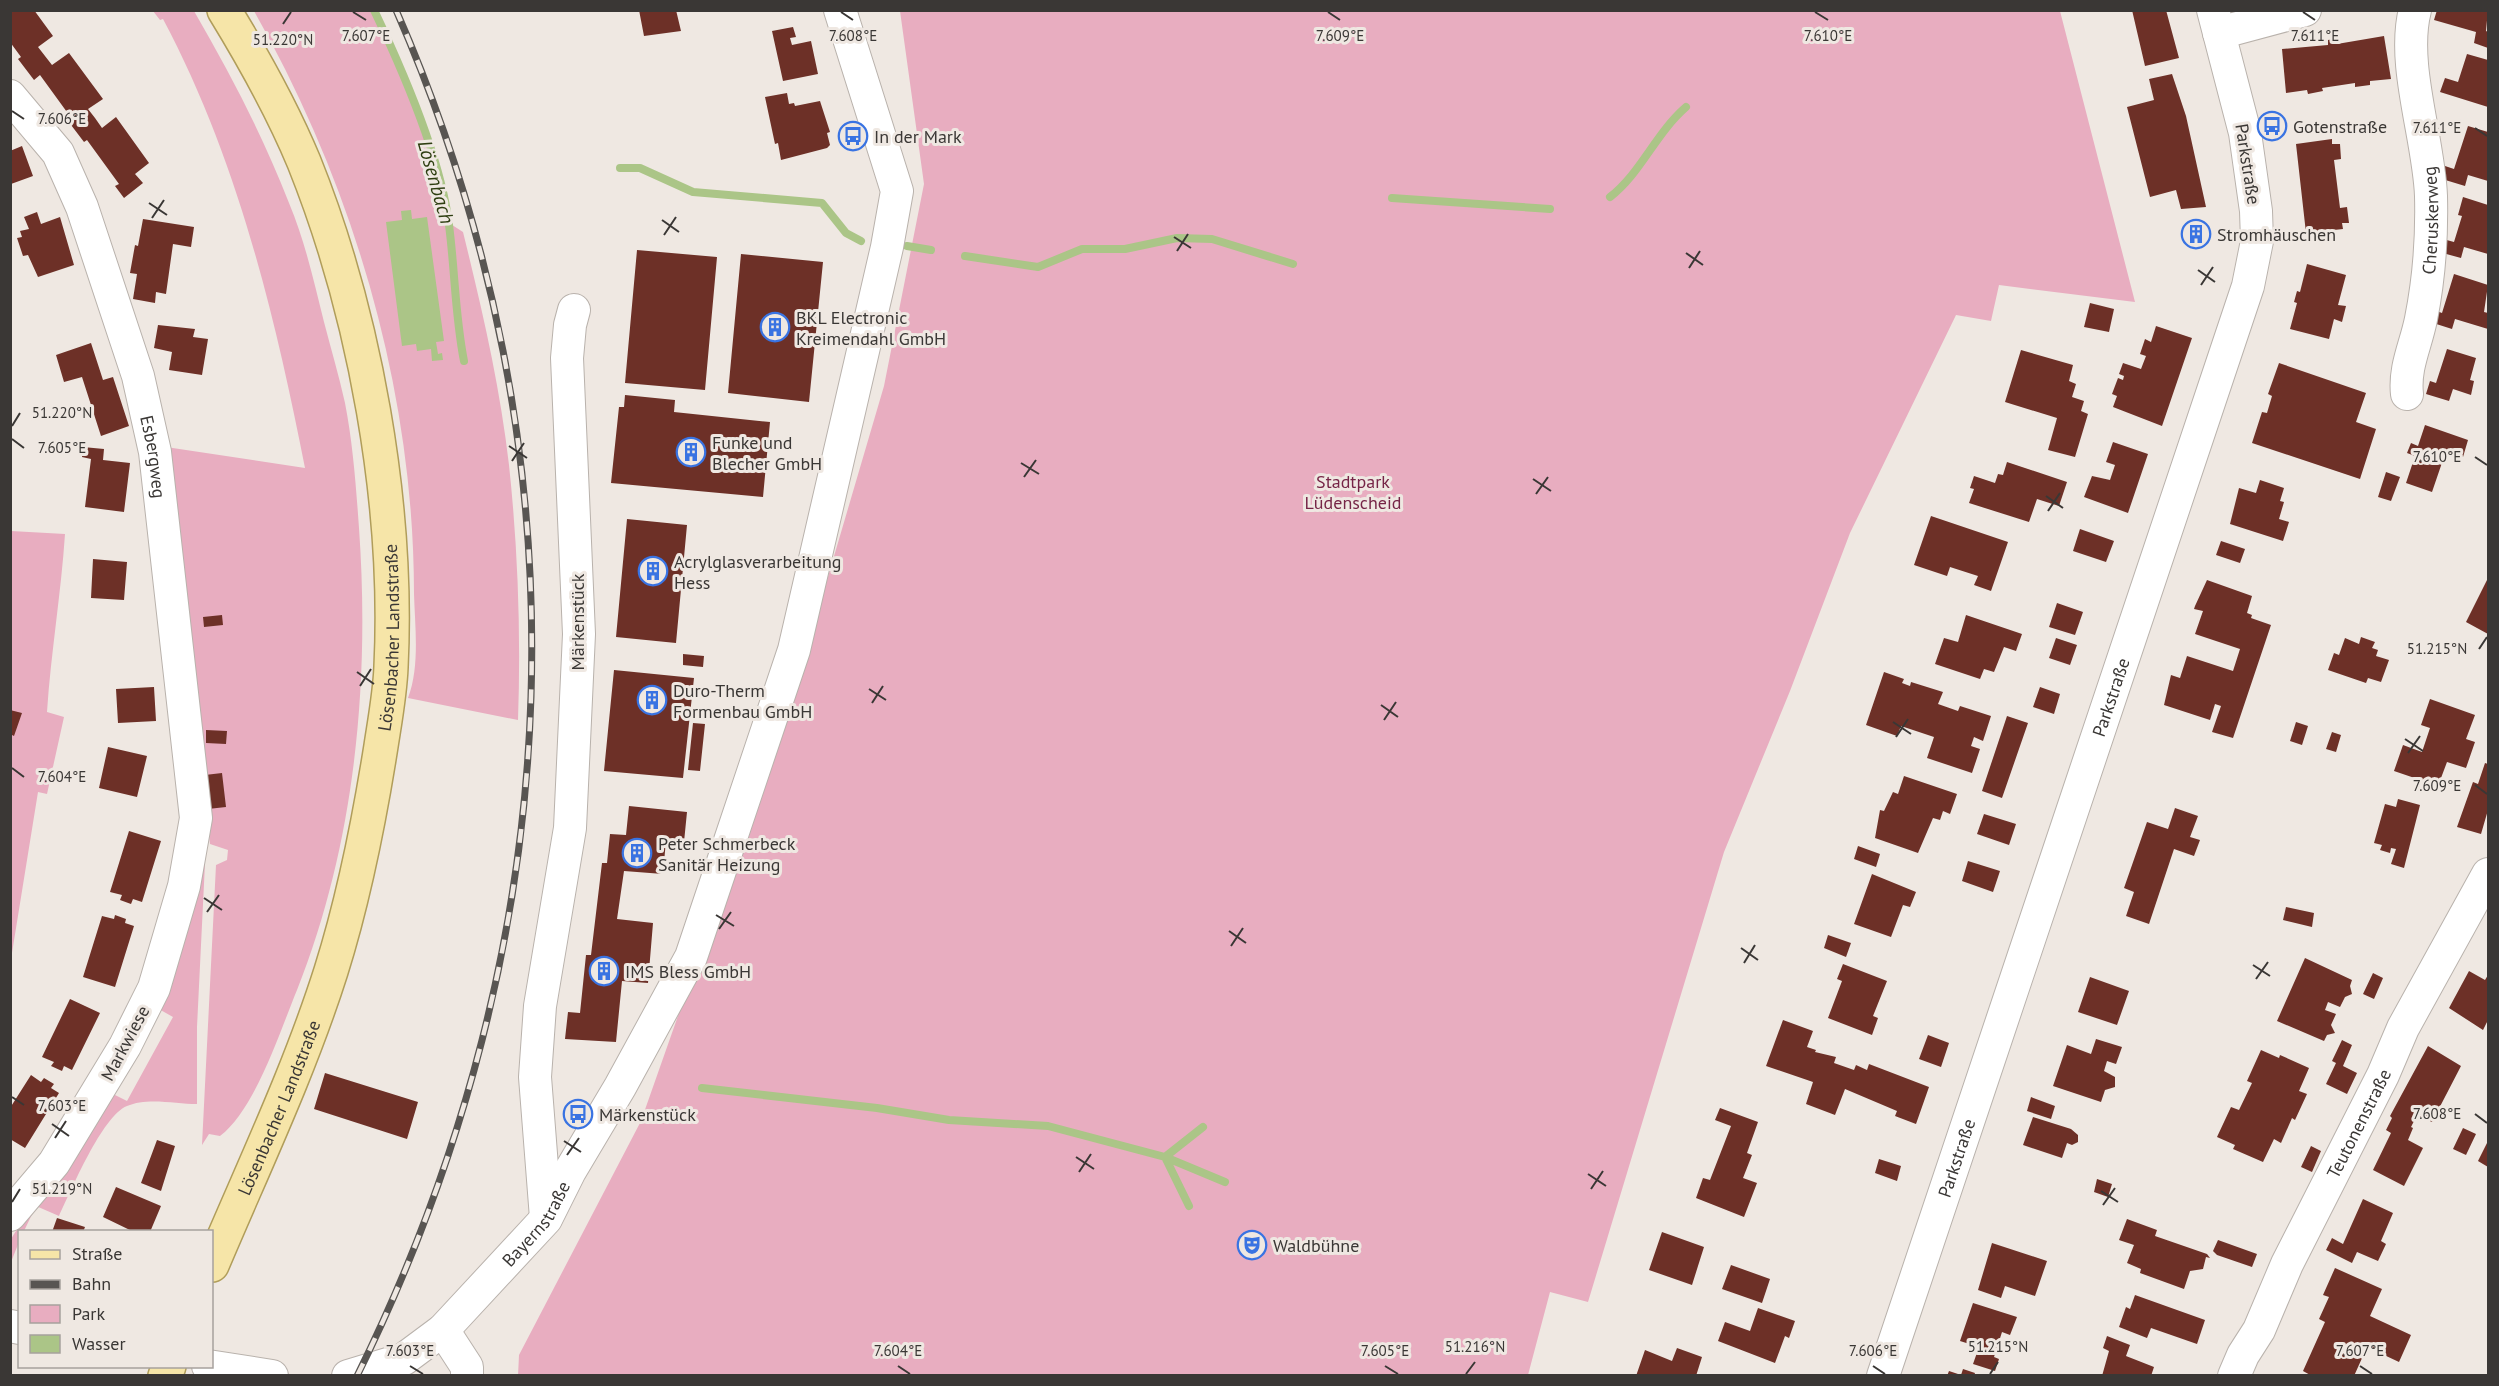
<svg xmlns="http://www.w3.org/2000/svg" width="2499" height="1386" font-family="'PT Sans',sans-serif">
<rect width="100%" height="100%" fill="#efe8e2"/>
<path fill="#e8adc0" d="M153,11H194C230,73 263,136 289,203C305,241 314,282 324,322C331,349 339,376 345,403C353,444 356,486 359,528C370,683 355,844 297,990C280,1031 255,1110 220,1136L209,1134L202,1145L216,865L227,860L228,850L210,844L166,447L305,468C275,315 237,158 163,19L160,20Z
M254,11H374C407,79 431,150 449,223L463,232C482,309 500,386 509,465C518,549 521,635 518,720L408,698C420,667 415,627 414,594C414,391 354,187 254,11Z
M900,11H2060L2135,302L1999,285L1991,321L1956,315L1850,533L1790,691L1724,852L1588,1302L1550,1292L1528,1375L518,1376L519,1355L641,1121L805,655L884,386L924,184Z
M11,531L65,534C61,594 51,652 47,712L64,717L47,794L38,792L11,959Z
M196,862L205,863L197,1027V1104C176,1104 147,1097 127,1106C102,1116 71,1191 59,1216L36,1206L24,1231L20,1232L19,1242L11,1262V1239L19,1226L111,1093L127,1101L173,1017L157,1008Z"/>
<path fill="#abc587" d="M411,210L412,219L427,217L444,341L436,342L438,354L442,353L443,360L432,361L431,349L417,351L416,344L402,346L386,222L402,220L401,211Z"/>
<g fill="none" stroke-linecap="round" stroke-linejoin="round">
<path stroke="#abc587" stroke-width="8" d="M374,10C403,71 441,159 449,225C455,271 455,316 464,361
M620,168H640L693,192L822,203L846,233L861,241
M1610,197C1641,173 1655,134 1686,107
M1392,198L1550,209
M907,246L931,250
M965,256L1038,267L1082,249H1125L1177,238L1212,239L1293,264
M702,1088L877,1108L949,1120L1048,1126L1165,1157L1225,1182
M1189,1206L1165,1157L1203,1127"/>
</g>
<path fill="#6d3027" d="M10,10H34L53,36L38,47L52,65L69,53L103,99L88,109L95,118L102,128L116,117L149,163L135,174L143,183L124,198L115,186L119,184L87,140L84,142L68,121L72,119L40,75L34,80L18,59L21,57L10,42Z
M639,10H676L681,31L644,36Z
M2132,10H2166L2179,58L2145,66Z
M2437,10H2488L2486,31L2488,32V48L2474,43L2476,32L2434,20Z
M793,27L796,37L790,38L792,45L811,41L818,74L783,81L772,31Z
M2384,36L2391,79L2370,81V85L2355,87V83L2322,88L2323,91L2308,94L2307,90L2286,93L2282,49L2328,45V40L2337,38V44Z
M2467,54L2488,60V107L2440,92L2445,78L2458,82Z
M2172,74L2186,116L2206,207L2181,209L2176,190L2150,197L2127,107L2154,100L2149,79Z
M787,93L789,104L794,103L795,106L820,101L830,132L827,133L830,145L827,148L781,160L778,143L775,144L765,97Z
M2468,126L2488,132V181L2468,175L2465,186L2442,179L2445,166L2454,169Z
M2332,139V144H2340L2341,159L2334,160L2340,208L2347,207L2349,223H2342L2343,229L2306,233L2296,144Z
M22,146L33,176L11,184L10,151Z
M2463,197L2488,205V254L2464,247L2461,258L2439,252L2443,239L2454,242L2462,216L2458,215Z
M37,212L41,224L60,217L74,265L38,277L28,255L23,256L17,238L22,237L20,231L29,229L24,217Z
M143,219L194,227L191,247L173,244L166,294L156,292L155,303L133,299L137,274L130,273L135,245L138,246Z
M2204,227V239L2188,240V228Z
M637,250L717,257L705,390L625,383Z
M741,254L823,262L809,402L728,393Z
M2307,264L2346,275L2338,305L2346,306L2342,322L2334,319L2329,339L2290,329L2297,303L2294,302L2297,291L2300,292Z
M2454,274L2488,285L2484,312L2488,313V329L2455,319L2452,329L2430,322L2434,310L2442,313Z
M2090,303L2114,309L2109,332L2084,327Z
M158,325L195,329L193,337L208,339L202,375L169,370L172,352L154,348Z
M2156,326L2192,338L2162,426L2113,407L2117,396L2112,394L2118,378L2123,380L2124,376L2119,374L2123,363L2141,369L2146,356L2140,354L2145,339L2151,342Z
M91,343L103,380L113,377L129,426L101,436L82,377L64,382L56,355Z
M2447,349L2476,358L2470,380L2474,381L2471,395L2453,389L2449,401L2426,394L2430,381L2436,383Z
M2021,350L2073,365L2069,381L2076,384L2072,397L2084,401L2081,411L2088,414L2075,457L2048,450L2057,418L2005,402Z
M2279,363L2366,393L2356,422L2376,429L2360,479L2252,443L2262,412L2267,413L2272,396L2268,394Z
M625,395L675,400L674,412L770,422L763,497L611,483L619,407H624Z
M2425,425L2468,440L2463,457L2446,451L2432,492L2406,483L2415,456L2407,453L2411,443L2418,446Z
M2113,442L2148,454L2128,513L2084,497L2092,476L2110,480L2115,465L2106,462Z
M83,447L104,449L103,460L130,463L124,512L85,507L91,459L82,457Z
M2007,462L2067,482L2059,506L2037,499L2029,522L1969,503L1974,489L1970,488L1974,476L1995,483L1998,474L2003,475Z
M2386,472L2400,477L2391,501L2378,497Z
M2260,480L2284,488L2280,501L2284,502L2279,519L2289,522L2283,541L2230,524L2239,488L2256,493Z
M1931,516L2008,542L1991,591L1974,585L1978,576L1950,567L1947,576L1914,565Z
M627,519L687,525L676,643L616,637Z
M2080,529L2114,541L2106,562L2073,551Z
M2221,541L2245,549L2240,563L2216,555Z
M93,559L127,562L124,600L91,598Z
M2488,578V634L2466,622Z
M2207,580L2252,596L2247,613L2252,615L2251,618L2271,625L2233,738L2212,732L2221,706L2215,704L2210,720L2164,705L2171,675L2180,678L2187,656L2233,671L2240,649L2195,634L2203,611L2194,609L2195,606Z
M2057,603L2083,612L2075,635L2049,627Z
M222,615L223,625L204,627L203,617Z
M1966,615L2022,634L2016,651L2004,647L1994,672L1984,669L1980,679L1935,664L1944,638L1958,642Z
M2361,637L2375,642L2372,648L2378,650L2376,656L2389,660L2381,682L2368,678L2366,683L2328,670L2334,653L2339,655L2345,638L2359,644Z
M2056,638L2077,645L2070,665L2049,658Z
M683,654L704,656L703,667L683,665Z
M614,670L694,678L683,778L604,771Z
M1884,672L1904,679L1902,683L1910,686L1911,682L1943,692L1938,704L1958,711L1960,706L1991,716L1983,741L1974,737L1971,746L1980,749L1972,773L1927,758L1934,737L1901,726L1897,736L1866,725Z
M154,687L156,721L118,723L116,689Z
M2040,687L2060,694L2054,714L2033,707Z
M2430,699L2475,715L2466,739L2475,742L2466,768L2447,762L2438,786L2394,771L2403,745L2422,752L2430,728L2421,725Z
M10,710L22,713L14,736L10,734Z
M2007,716L2028,723L2002,798L1982,791Z
M2296,722L2308,726L2302,745L2290,741Z
M693,723L705,724L700,771L688,770Z
M206,730L227,731L226,744L206,743Z
M2332,732L2341,735L2336,752L2326,749Z
M108,747L147,756L137,797L99,788Z
M2485,763L2488,764V810L2481,834L2457,827L2473,782L2478,784Z
M222,773L226,807L208,809L205,775Z
M1904,776L1957,794L1950,814L1943,811L1940,820L1933,818L1918,853L1875,838L1880,810L1884,811L1893,792L1898,794Z
M2398,799L2420,805L2404,868L2391,864L2396,849L2391,848L2390,853L2380,850L2382,845L2374,843L2385,804L2396,807Z
M629,806L687,812L684,842L666,840L663,874L624,871L617,919L653,923L648,983L622,981L616,1042L565,1039L568,1012L580,1013L586,955H591L602,863H607L610,834L626,835Z
M2175,808L2198,816L2190,837L2200,840L2194,856L2174,849L2149,924L2126,916L2134,892L2124,888L2147,822L2168,829Z
M1984,814L2016,824L2009,845L1977,834Z
M129,831L161,841L142,902L133,899L131,904L120,900L122,895L110,892Z
M1858,846L1880,854L1876,867L1854,859Z
M1968,861L2000,871L1993,892L1962,881Z
M1872,874L1916,892L1910,907L1903,905L1891,937L1854,924Z
M2286,907L2314,913L2312,927L2283,920Z
M115,915L126,919L125,923L134,926L115,987L83,977L102,916L114,919Z
M1828,935L1851,943L1846,957L1824,948Z
M2305,958L2352,980L2350,986L2352,994L2345,997L2340,1007L2328,1002L2325,1010L2336,1014L2331,1025L2335,1033L2327,1035L2324,1041L2277,1021Z
M1843,964L1887,981L1873,1016L1878,1018L1872,1035L1828,1018L1842,981L1837,979Z
M2469,971L2485,980L2488,975V1020L2483,1030L2449,1008Z
M2373,973L2383,978L2374,999L2363,994Z
M2090,977L2129,991L2117,1025L2078,1012Z
M70,999L100,1013L72,1070L64,1066L62,1071L51,1066L54,1062L42,1057Z
M1783,1020L1813,1031L1807,1047L1816,1050L1815,1052L1836,1057L1834,1063L1854,1070L1856,1065L1867,1070L1869,1064L1929,1087L1916,1124L1895,1116L1897,1111L1845,1089L1835,1115L1806,1104L1813,1082L1766,1066Z
M1928,1035L1949,1043L1941,1067L1919,1059Z
M2096,1039L2122,1047L2116,1064L2107,1061L2104,1071L2115,1077V1087L2105,1090L2101,1102L2053,1086L2067,1045L2091,1054Z
M2342,1040L2352,1045L2343,1066L2357,1073L2347,1094L2326,1084L2336,1063L2332,1061Z
M2428,1046L2461,1066L2432,1122L2417,1115L2411,1127L2413,1128L2408,1140L2423,1148L2404,1186L2373,1170L2391,1133L2386,1130L2392,1118L2390,1116Z
M2261,1050L2279,1058L2280,1055L2309,1068L2299,1091L2307,1094L2295,1120L2292,1118L2281,1143L2274,1139L2263,1162L2233,1149L2235,1145L2217,1137L2231,1107L2239,1110L2252,1083L2247,1081Z
M325,1073L418,1102L407,1139L314,1109Z
M31,1075L41,1082L44,1078L54,1084L51,1088L59,1093L25,1148L10,1139V1108Z
M2031,1097L2055,1106L2051,1119L2027,1111Z
M1720,1108L1758,1122L1747,1153L1752,1155L1743,1178L1757,1183L1744,1217L1696,1198L1703,1178L1710,1180L1731,1126L1715,1120Z
M2033,1117L2071,1129L2078,1135V1142L2072,1145L2067,1143L2062,1158L2023,1145Z
M2463,1128L2476,1134L2466,1155L2453,1149Z
M157,1140L175,1146L161,1191L141,1183Z
M2488,1141V1167L2478,1161Z
M2311,1146L2321,1151L2312,1172L2301,1167Z
M1879,1159L1901,1166L1897,1181L1875,1173Z
M2097,1179L2112,1184L2108,1197L2094,1192Z
M116,1187L161,1206L150,1232H134L103,1217Z
M2363,1199L2393,1213L2381,1241L2386,1244L2378,1261L2357,1252L2352,1263L2326,1250L2332,1238L2343,1244Z
M57,1218L85,1227L83,1232H52Z
M2127,1219L2157,1230L2155,1236L2207,1254L2210,1258L2206,1257L2203,1269L2190,1271L2184,1289L2140,1273L2141,1269L2127,1263L2134,1245L2119,1240Z
M1662,1232L1704,1247L1692,1285L1649,1270Z
M2218,1240L2257,1254L2252,1267L2217,1255L2213,1251Z
M1992,1243L2047,1261L2035,1296L2005,1286L2001,1298L1978,1290Z
M1731,1265L1770,1279L1762,1303L1722,1289Z
M2335,1268L2382,1289L2370,1316L2411,1335L2399,1362L2367,1347L2354,1376H2312L2303,1371L2325,1322L2319,1319L2329,1297L2323,1295Z
M2135,1295L2205,1320L2197,1344L2151,1328L2147,1338L2119,1327L2126,1307L2130,1309Z
M1973,1303L2017,1317L2010,1335L2002,1332L1994,1357L1999,1359L1995,1371L1973,1364L1979,1347L1960,1341Z
M1758,1308L1795,1321L1789,1338L1785,1336L1775,1363L1718,1341L1725,1322L1750,1331Z
M2107,1336L2130,1345L2126,1356L2154,1367L2151,1376H2102L2109,1351L2103,1348Z
M1677,1348L1702,1357L1696,1376H1636L1645,1350L1672,1361Z
M1963,1369L1975,1373L1974,1376H1947L1949,1371L1961,1375Z"/>
<g fill="none" stroke-linecap="round" stroke-linejoin="round">
<g stroke="#b9b2ac" stroke-width="34">
<g id="minor">
<path d="M2219,33L2305,10"/>
<path id="s1" d="M10,96L58,153L82,207L138,376L155,452L196,818L184,886L154,988L125,1046L54,1163L10,1215"/>
<path id="s2" d="M2407,394C2404,367 2416,345 2421,319C2429,279 2432,236 2431,196C2429,139 2401,64 2415,10"/>
<path d="M546,1218L535,1077L540,1006L570,828L579,634L567,358L570,325L574,310"/>
<path d="M10,1326L20,1328"/>
<path d="M443,1330L467,1367V1376"/>
<path d="M208,1366L272,1376"/>
<path id="s3" d="M348,1376L404,1359L443,1330L546,1219L570,1171L620,1087L691,957L794,650L887,247L897,191L840,10"/>
<path id="s4" d="M1883,1376L2248,286L2257,241L2256,211L2245,133L2213,10"/>
<path id="s5" d="M2234,1376L2243,1355L2259,1330L2287,1264L2383,1075L2403,1028L2488,874"/>
</g>
</g>
<g stroke="#b09d5a" stroke-width="36">
<g id="major">
<path id="s6" d="M212,1265C253,1168 299,1072 331,971C354,898 369,822 381,746C385,720 390,693 391,667C399,504 365,314 304,162C282,109 254,59 224,10"/>
<path d="M165,1376L169,1366"/>
</g>
</g>
<use href="#minor" stroke="#fff" stroke-width="32"/>
<use href="#major" stroke="#f6e5a8" stroke-width="33"/>
<g stroke="#585552" stroke-width="7">
<path id="rail" d="M357,1376C573,939 592,457 396,10"/>
</g>
<use href="#rail" stroke="#efe8e2" stroke-width="4.5" stroke-dasharray="14" stroke-linecap="butt"/>
</g>
<path fill="none" stroke="#3a3735" stroke-width="2" d="M353,12L366,20M841,12L853,20M1328,12L1340,20M1815,12L1828,20M2303,12L2315,20M283,24L291,12M12,111L24,119M2475,128L2487,136M149,203L167,215M152,218L164,200M662,220L679,232M664,235L676,217M1174,237L1191,248M1177,251L1188,234M1686,253L1703,265M1689,268L1700,251M2198,270L2215,282M2201,285L2213,267M12,426L20,413M12,439L24,448M509,446L527,458M2475,457L2487,465M512,461L524,443M1021,463L1039,474M1024,477L1036,460M1533,479L1551,491M1536,494L1548,477M2046,496L2063,508M2048,511L2060,493M2479,649L2487,637M357,672L374,684M360,686L371,669M869,689L886,700M872,703L883,686M1381,705L1398,717M1384,720L1396,702M1893,722L1911,734M1896,737L1908,719M2405,739L2423,751M2408,753L2420,736M12,768L24,777M2475,785L2487,794M204,898L222,910M207,912L219,895M716,915L734,926M719,929L731,912M1229,931L1246,943M1231,946L1243,928M1741,948L1758,960M1744,963L1755,945M2253,965L2270,976M2256,979L2268,962M12,1097L24,1105M2475,1114L2487,1123M52,1124L69,1136M55,1138L66,1121M564,1141L581,1152M567,1155L579,1138M1076,1157L1094,1169M1079,1172L1091,1154M1588,1174L1606,1186M1591,1189L1603,1171M2101,1191L2118,1202M12,1202L20,1189M2103,1205L2115,1188M410,1366L423,1374M898,1366L910,1374M1385,1366L1398,1374M1873,1366L1885,1374M2360,1366L2372,1374M1466,1374L1475,1362M1990,1374L1998,1362"/>
<defs>
<g id="bus-ring" transform="scale(1.5)"><circle r="9.5" fill="#efe8e2" stroke="#3973e2" stroke-width="1.5"/><path d="M-5-6H5V4H4V6H2V4H-2V6H-4V4H-5ZM-3.5-4V0h7V-4ZM-3.5 1.2v1.5H-2V1.2ZM2 1.2v1.5H3.5V1.2Z" fill="#3973e2"/></g>
<g id="building-ring" transform="scale(1.5)"><circle r="9.5" fill="#efe8e2" stroke="#3973e2" stroke-width="1.5"/><path d="M-4-6H4V6H1V3H-1V6H-4ZM-2.5-4.3h1.7v1.8h-1.7ZM.8-4.3h1.7v1.8H.8ZM-2.5-1h1.7V.8h-1.7ZM.8-1h1.7V.8H.8Z" fill="#3973e2"/></g>
<g id="theatre-ring" transform="scale(1.5)"><circle r="9.5" fill="#efe8e2" stroke="#3973e2" stroke-width="1.5"/><path d="M-5-5.5Q0-4 5-5.5V0Q5 5 0 6Q-5 5-5 0ZM-3.3-2.5H-1v1.5H-3.3ZM1-2.5H3.3v1.5H1ZM-2.8 1Q0 5.5 2.8 1Z" fill="#3973e2"/></g>
</defs>
<g fill-rule="evenodd">
<use href="#bus-ring" x="2272" y="126"/>
<use href="#bus-ring" x="853" y="136"/>
<use href="#building-ring" x="2196" y="234"/>
<use href="#building-ring" x="775" y="327"/>
<use href="#building-ring" x="691" y="452"/>
<use href="#building-ring" x="653" y="571"/>
<use href="#building-ring" x="652" y="700"/>
<use href="#building-ring" x="637" y="853"/>
<use href="#building-ring" x="604" y="971"/>
<use href="#bus-ring" x="578" y="1114"/>
<use href="#theatre-ring" x="1252" y="1245"/>
</g>
<g text-anchor="middle" dominant-baseline="central" stroke-width="6" stroke-linejoin="round" paint-order="stroke">
<g font-size="18" fill="#3a3735" stroke="#efe8e2" text-anchor="start">
<text x="2293" y="126">Gotenstraße</text>
<text x="874" y="136">In der Mark</text>
<text x="2217" y="234">Stromhäuschen</text>
<text x="796" y="317">BKL Electronic<tspan x="796" dy="21">Kreimendahl GmbH</tspan></text>
<text x="712" y="442">Funke und<tspan x="712" dy="21">Blecher GmbH</tspan></text>
<text x="674" y="561">Acrylglasverarbeitung<tspan x="674" dy="21">Hess</tspan></text>
<text x="673" y="690">Duro-Therm<tspan x="673" dy="21">Formenbau GmbH</tspan></text>
<text x="658" y="843">Peter Schmerbeck<tspan x="658" dy="21">Sanitär Heizung</tspan></text>
<text x="625" y="971">IMS Bless GmbH</text>
<text x="599" y="1114">Märkenstück</text>
<text x="1273" y="1245">Waldbühne</text>
</g>
<g font-size="18" fill="#3a3735" stroke="#efe8e2">
<text transform="translate(2248 164) rotate(81)">Parkstraße</text>
<text stroke="none"><textPath href="#s2" startOffset="176">Cheruskerweg</textPath></text>
<text stroke="none"><textPath href="#s1" startOffset="394">Esbergweg</textPath></text>
<text transform="translate(577 622) rotate(-90)">Märkenstück</text>
<text stroke="none"><textPath href="#s6" startOffset="657">Lösenbacher Landstraße</textPath></text>
<text stroke="none"><textPath href="#s4" startOffset="716">Parkstraße</textPath></text>
<text transform="translate(125 1043) rotate(-62)">Markwiese</text>
<text stroke="none"><textPath href="#s6" startOffset="171">Lösenbacher Landstraße</textPath></text>
<text stroke="none"><textPath href="#s5" startOffset="282">Teutonenstraße</textPath></text>
<text stroke="none"><textPath href="#s4" startOffset="230">Parkstraße</textPath></text>
<text stroke="none"><textPath href="#s3" startOffset="249">Bayernstraße</textPath></text>
</g>
<g font-size="18" fill="#762547" stroke="#efe8e2">
<text x="1353" y="481">Stadtpark<tspan x="1353" dy="21">Lüdenscheid</tspan></text>
</g>
<g font-size="20" font-style="italic" fill="#2e3e11" stroke="#efe8e2">
<text transform="translate(436 182) rotate(74)">Lösenbach</text>
</g>
</g>
<g font-size="15" text-anchor="middle" fill="#3a3735" stroke="#efe8e2" stroke-width="6" stroke-linejoin="round" paint-order="stroke">
<text x="366" y="41">7.607°E</text>
<text x="853" y="41">7.608°E</text>
<text x="1340" y="41">7.609°E</text>
<text x="1828" y="41">7.610°E</text>
<text x="2315" y="41">7.611°E</text>
<text x="283" y="45">51.220°N</text>
<text x="62" y="124">7.606°E</text>
<text x="2437" y="133">7.611°E</text>
<text x="62" y="418">51.220°N</text>
<text x="62" y="453">7.605°E</text>
<text x="2437" y="462">7.610°E</text>
<text x="2437" y="654">51.215°N</text>
<text x="62" y="782">7.604°E</text>
<text x="2437" y="791">7.609°E</text>
<text x="62" y="1111">7.603°E</text>
<text x="2437" y="1119">7.608°E</text>
<text x="62" y="1194">51.219°N</text>
<text x="1475" y="1352">51.216°N</text>
<text x="1998" y="1352">51.215°N</text>
<text x="410" y="1356">7.603°E</text>
<text x="898" y="1356">7.604°E</text>
<text x="1385" y="1356">7.605°E</text>
<text x="1873" y="1356">7.606°E</text>
<text x="2360" y="1356">7.607°E</text>
</g>
<rect width="2499" height="1386" fill="none" stroke="#3a3735" stroke-width="24"/>
<rect x="18" y="1230" width="195" height="138" fill="#efe8e2" stroke="#a7a19d" stroke-width="1.5"/>
<rect x="30" y="1250" width="30" height="9" fill="#f6e5a8" stroke="#a7a19d" stroke-width="1.5"/>
<text x="72" y="1260" font-size="18" fill="#3a3735">Straße</text>
<rect x="30" y="1280" width="30" height="9" fill="#585552" stroke="#a7a19d" stroke-width="1.5"/>
<text x="72" y="1290" font-size="18" fill="#3a3735">Bahn</text>
<rect x="30" y="1305" width="30" height="18" fill="#e8adc0" stroke="#a7a19d" stroke-width="1.5"/>
<text x="72" y="1320" font-size="18" fill="#3a3735">Park</text>
<rect x="30" y="1335" width="30" height="18" fill="#abc587" stroke="#a7a19d" stroke-width="1.5"/>
<text x="72" y="1350" font-size="18" fill="#3a3735">Wasser</text>
</svg>
